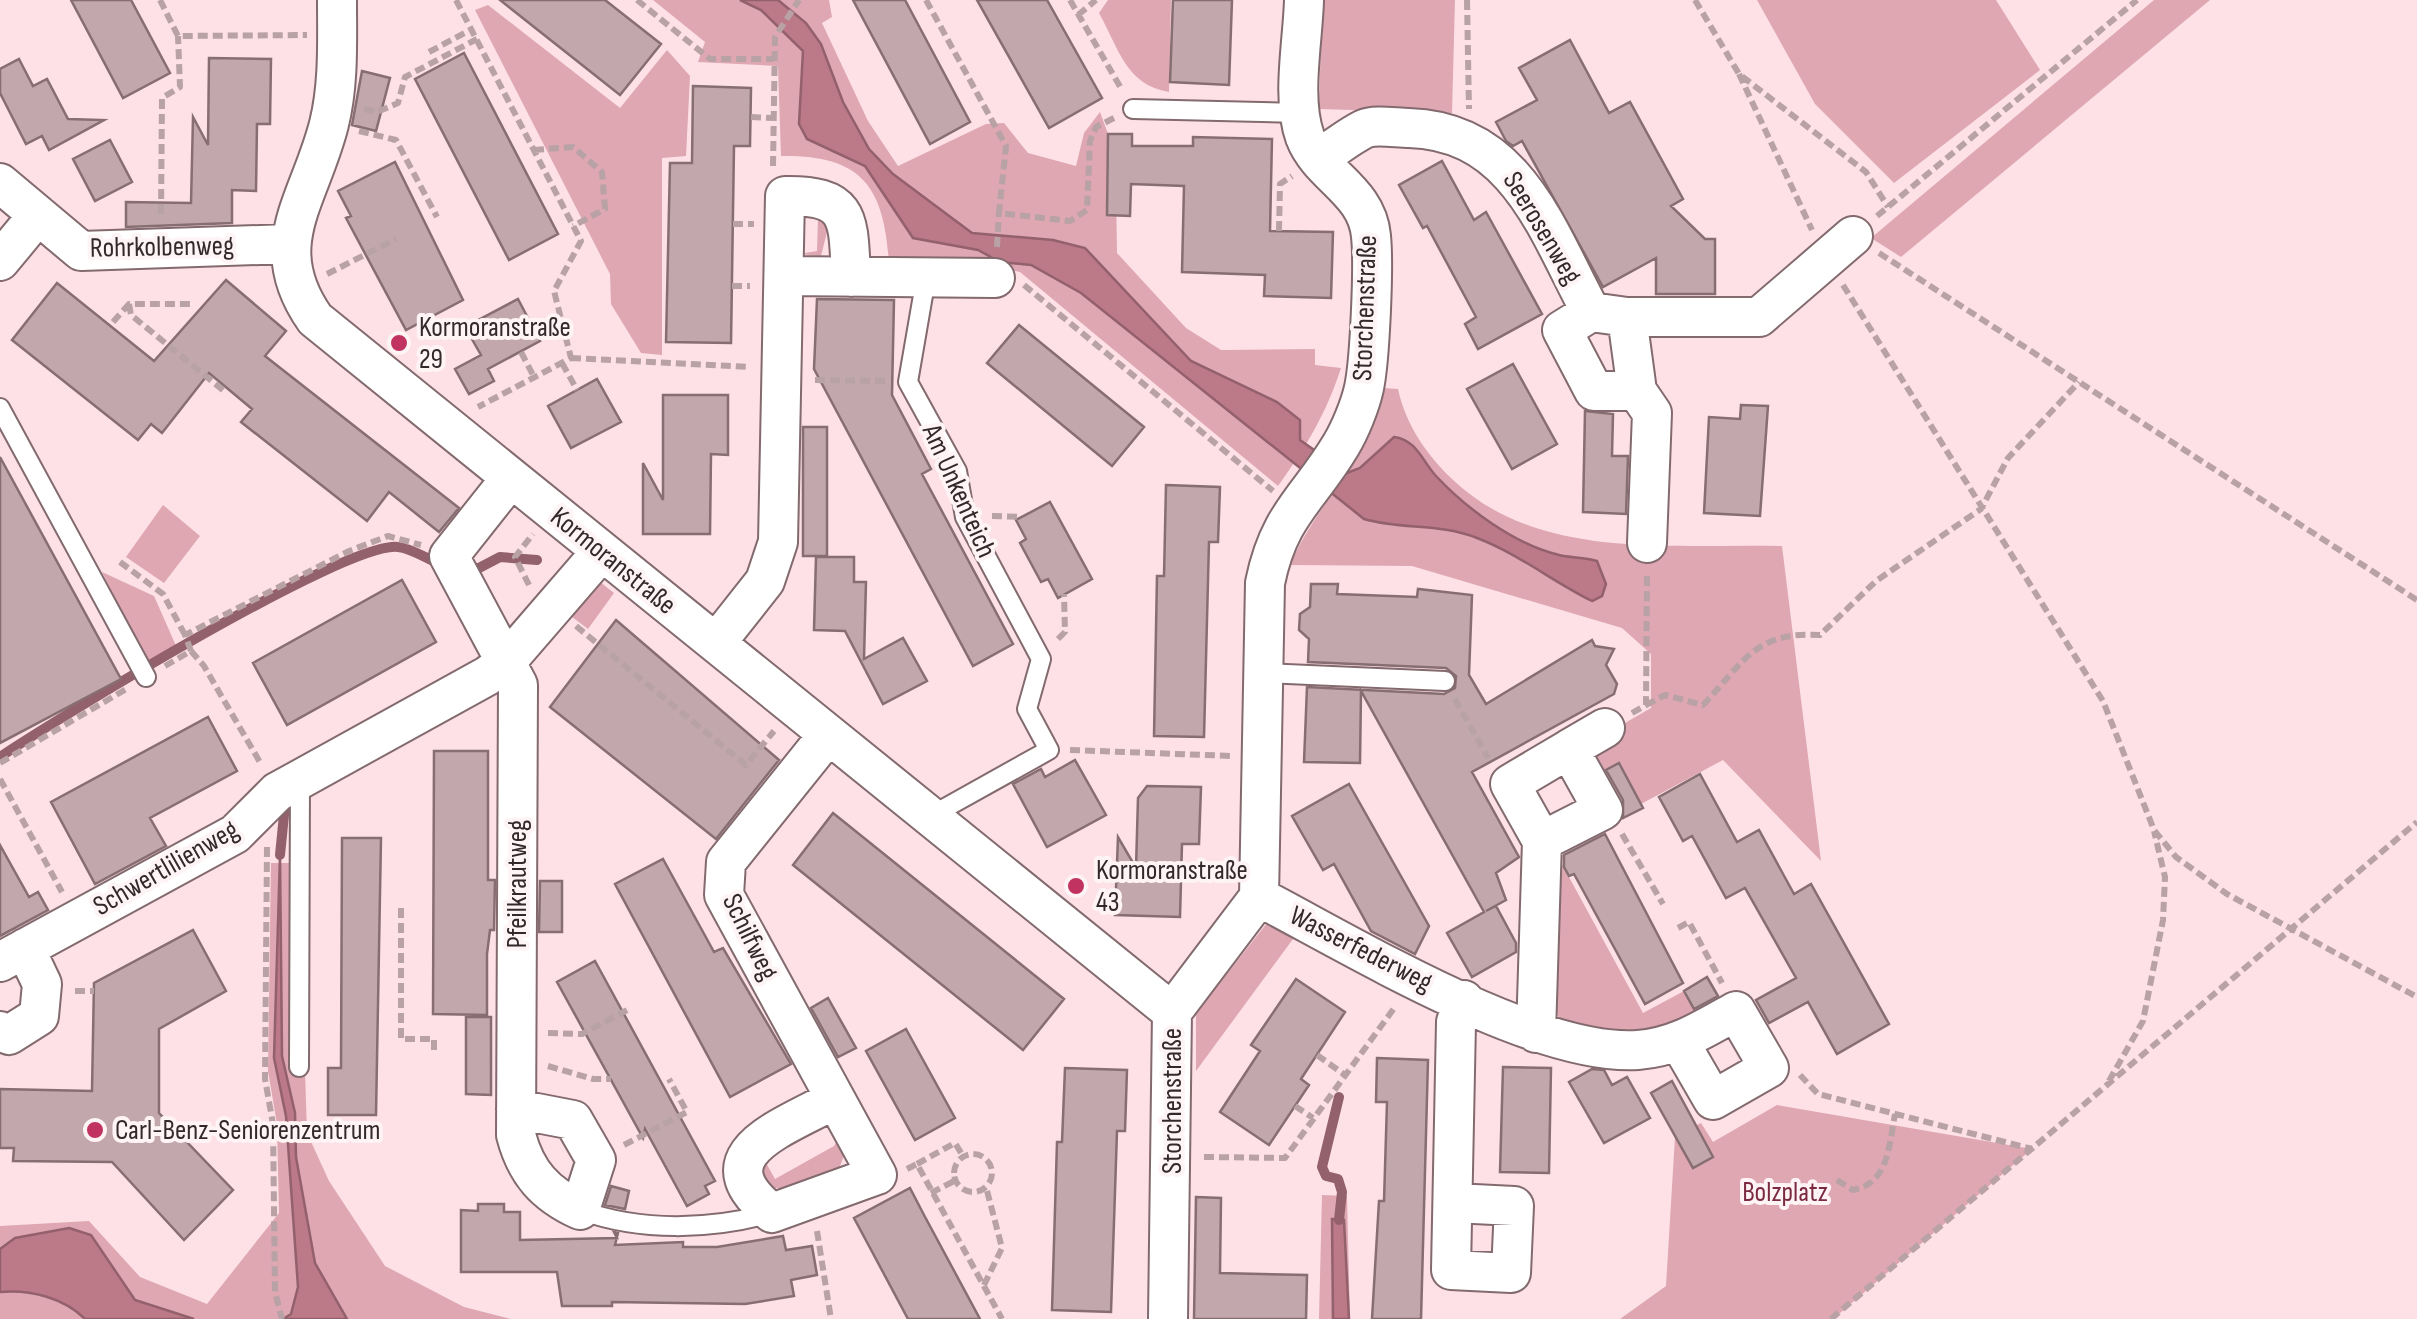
<svg xmlns="http://www.w3.org/2000/svg" width="2417" height="1319" font-family="'Sofia Sans Condensed',sans-serif">
<rect width="100%" height="100%" fill="#fde1e6"/>
<path fill="#dea7b2" d="M653,0H829L832,17L822,23L868,121L898,166L986,124L1004,123L1028,153L1076,166L1084,133L1100,112L1108,134L1107,182L1116,191L1117,253L1186,328L1221,350L1315,349V365L1341,368C1326,414 1306,447 1278,486L1020,272L991,266L889,263C884,185 861,155 781,156L778,66L698,62L705,42Z
M1108,0H1171L1169,92C1126,85 1119,49 1099,13Z
M1322,0H1455L1452,113L1319,109Z
M1757,0H1996L2040,70L1894,183L1815,104Z
M2154,0H2210L1901,257L1871,238Z
M488,5L620,108L667,50L690,76L686,156L662,158V355L641,353L611,304L610,274L475,10Z
M806,212L822,215L828,228L821,256L799,254L817,251L818,219L799,218Z
M1383,388L1398,389C1406,425 1426,454 1452,479C1539,562 1671,543 1782,546L1821,861L1723,760L1641,804L1619,764L1596,775L1585,754L1604,735L1651,708V654L1622,628L1412,566L1290,565C1316,503 1373,456 1383,388Z
M163,505L200,536L164,583L126,557Z
M102,572L154,596L177,648L148,664Z
M590,574L614,593L588,629L563,610Z
M1557,855L1643,1013L1684,991L1697,1013L1664,1031L1576,1029L1562,1022L1553,1008Z
M271,863H289V1071H305L307,1133L329,1181L385,1266L464,1307L511,1319H0V1226L89,1221L140,1277L207,1304L279,1213L277,1124L268,1071Z
M1267,923L1293,939L1196,1071V1013Z
M1777,1105L2032,1149L1833,1319H1620L1666,1286L1675,1137L1701,1123L1713,1142Z
M842,1132L848,1144L839,1169L786,1188H772L762,1170L765,1161L775,1179L834,1146Z
M1322,1195L1347,1196L1350,1319H1319Z"/>
<path fill="#bc7987" stroke="#93616b" stroke-width="2.5" d="M740,0H778L806,23L821,44L843,102L869,149L893,174L972,233L1053,240L1085,248L1191,361L1277,402L1300,420V440L1347,473L1360,468L1394,437C1417,440 1422,461 1436,476C1467,509 1514,544 1559,555C1571,558 1584,557 1597,561L1606,584L1602,596L1592,601C1553,582 1519,554 1477,538C1440,523 1402,530 1364,519L1081,293L1031,265L1000,262L978,250L913,238L865,166L807,139L799,124L803,51L761,10Z
M280,855L282,1056L295,1113L296,1157L315,1263L347,1319H283L291,1314L298,1287L286,1116L274,1058Z
M1332,1219L1344,1220L1349,1319H1333Z
M69,1228L91,1235L135,1300L194,1319H85C64,1298 30,1289 0,1292V1249L15,1238Z"/>
<g fill="none" stroke-linecap="round" stroke-linejoin="round">
<path stroke="#93616b" stroke-width="10" d="M466,568H479L500,557L537,560
M0,757C57,719 346,541 398,547C411,548 427,559 440,564
M280,855L285,805
M1339,1220L1342,1192L1338,1179L1326,1176L1322,1167L1339,1097"/>
</g>
<path fill="#c2a8ad" stroke="#876e73" stroke-width="2.5" d="M71,0H131L170,73L123,98Z
M500,0H605L661,44L620,95Z
M853,0H905L970,122L930,144Z
M977,0H1047L1102,98L1049,128Z
M1173,0H1232L1229,85L1170,82Z
M1570,40L1609,113L1630,102L1683,199L1671,206L1705,239H1715V294H1656V258L1603,287L1522,141L1513,146L1506,141L1496,122L1537,100L1519,68Z
M464,53L558,234L509,260L415,79Z
M209,58L271,59L270,124H257L256,191L232,190V223L126,227V202L191,203L193,117L208,145Z
M19,59L33,86L47,79L68,119L104,120L49,150L42,136L26,144L0,93V69Z
M362,71L390,78L376,131L352,125Z
M693,86L751,88L750,146H734L731,343L666,342L670,163H692Z
M1108,134H1132V146H1193V137L1272,139L1270,231L1333,232L1331,298L1264,296L1265,275L1182,272L1184,186L1131,184L1130,216L1107,215Z
M110,140L132,182L95,201L73,159Z
M1442,161L1474,220L1486,212L1542,314L1478,349L1465,324L1476,317L1427,226L1423,228L1399,185Z
M395,162L463,300L406,330L346,218L351,216L338,191Z
M226,280L286,331L265,356L459,508L439,532L389,492L367,521L241,422L252,409L209,373L162,433L151,424L138,440L12,340L57,283L154,361Z
M518,299L540,341L488,369L494,381L469,394L455,369L481,355L465,327Z
M817,299L894,300L892,395L931,469L922,474L1013,644L973,666L814,369Z
M1019,325L1144,427L1112,466L987,363Z
M1513,364L1557,444L1512,469L1467,389Z
M597,379L621,422L571,448L548,406Z
M663,395H728V455L711,454L710,534H643V463L663,500Z
M1741,405L1768,406L1760,516L1704,513L1709,417L1740,419Z
M1585,411L1613,414L1612,456H1628L1626,514L1583,512Z
M803,427H827V556H803Z
M0,457L121,679L0,743Z
M1166,485L1220,487L1218,542H1209L1204,737L1154,736L1157,576H1164Z
M1050,502L1092,579L1058,598L1048,579L1041,582L1020,543L1026,539L1016,520Z
M816,557H854V582H866L864,659L903,638L927,681L883,704L845,631L814,630Z
M402,580L436,642L287,725L253,663Z
M1311,584H1338L1337,594L1417,597L1418,589L1472,595L1469,675L1486,704L1592,640L1595,646L1614,649L1606,665L1617,684L1614,694L1472,772L1519,857L1496,873L1506,900L1486,911L1496,906L1516,943V952L1472,977L1447,933L1484,912L1361,691L1360,763L1304,762L1307,687L1444,694L1455,688L1456,676L1446,668L1308,662L1309,639L1299,630L1300,614L1310,607Z
M616,620L779,760L716,839L550,707Z
M208,717L237,771L150,818L166,846L95,884L51,802Z
M434,751H488V880H495L494,930H490L487,954V1015L433,1014Z
M1075,760L1106,815L1047,847L1013,784L1041,769L1045,777Z
M1619,763L1643,808L1623,818V800L1606,770Z
M1700,774L1737,842L1759,830L1794,894L1811,884L1889,1024L1837,1054L1808,1002L1769,1023L1756,1000L1796,978L1745,888L1726,898L1692,836L1683,841L1659,797Z
M1349,784L1429,926L1415,954L1371,931L1334,864L1323,870L1292,816Z
M1147,786L1201,787L1199,844H1182L1180,917L1115,915L1118,837L1136,868L1138,798Z
M833,813L1064,999L1023,1050L793,865Z
M1605,834L1683,983L1645,1004L1574,874L1569,876L1564,867V855Z
M342,838H381L376,1115H328V1068H341Z
M0,845L29,897L38,892L48,910L0,936Z
M663,859L714,952L723,948L791,1064L730,1097L615,884Z
M540,881H562V932H539Z
M193,930L226,991L159,1029V1113L233,1190L184,1240L112,1162L13,1161L14,1148H0V1089L92,1091L94,983Z
M595,961L715,1181L705,1186L709,1194L687,1206L645,1129L643,1138L557,982Z
M1707,977L1718,996L1694,1009L1684,991Z
M1296,979L1345,1012L1301,1079L1309,1085L1269,1145L1220,1112L1260,1051L1251,1045Z
M828,998L856,1048L838,1057L811,1008Z
M466,1017H491V1095L466,1094Z
M906,1029L955,1118L915,1140L866,1051Z
M1377,1058L1428,1060L1421,1319H1372L1379,1201H1384L1387,1102H1376Z
M1503,1067L1551,1068L1549,1173L1500,1172Z
M1065,1068L1127,1070L1125,1131H1117L1111,1312L1052,1310L1057,1142H1062Z
M1592,1069L1604,1070L1612,1085L1627,1077L1650,1118L1604,1143L1569,1082Z
M1672,1081L1713,1157L1693,1168L1651,1093Z
M611,1186L629,1191L625,1209L605,1205Z
M910,1188L924,1215L980,1319H908L869,1246L854,1218Z
M1196,1197L1221,1198L1220,1273L1307,1275L1306,1319H1194Z
M478,1204H504V1212H520V1240L617,1238L614,1232L618,1233L615,1245L683,1242V1247H717L783,1236L786,1250L812,1246L817,1275L791,1280L794,1296L745,1304L612,1302V1306H562L557,1272H461V1210L478,1211Z"/>
<g fill="none" stroke-linecap="round" stroke-linejoin="round">
<g stroke="#826a6e" stroke-width="22">
<path id="service" d="M1133,109L1300,113
M926,278L908,382L957,471L965,517L1041,659L1027,709L1049,750L945,808L933,820
M0,408L146,677
M1263,673L1445,681
M299,1067L300,780
M580,1210C641,1232 711,1230 771,1213"/>
</g>
<g stroke="#826a6e" stroke-width="42">
<path id="minor" d="M337,0C337,40 339,84 329,124C310,200 263,245 315,319L1172,1012
M1319,159C1333,149 1348,137 1364,129C1375,124 1396,128 1409,128C1517,131 1547,231 1591,312
M0,183L81,251L288,244
M0,261L38,215
M786,276L995,278
M1591,312L1627,317L1637,391H1594L1562,330Z
M1627,317H1759L1853,236
M1637,391L1652,413L1647,543
M510,479L449,556L518,685L516,1135C526,1173 545,1194 580,1210L596,1160L573,1120L516,1109
M716,643L765,581L778,542L785,196C852,195 848,219 851,277
M828,735L726,862L724,895L877,1175L772,1213C697,1154 786,1127 835,1099
M1569,749L1605,728
M1259,897C1353,946 1536,1057 1638,1050C1676,1047 1704,1029 1736,1011L1769,1068L1713,1100L1680,1043
M0,962L235,834L277,792L487,676L506,662L602,551
M0,1031L9,1035L39,1016L42,984L25,948
M1536,1033L1542,841L1510,784L1569,749L1603,810L1542,841
M1454,1203L1514,1206L1511,1273L1451,1270L1456,1022L1464,1000
M1168,1319L1172,1012L1259,897L1265,583C1279,514 1308,500 1341,445C1350,430 1360,406 1364,388C1370,359 1374,266 1371,236C1367,190 1320,176 1305,137C1291,98 1303,41 1304,0"/>
</g>
<path stroke="#b8a2a6" stroke-width="6" stroke-dasharray="10 5" stroke-linecap="butt" d="M160,0L178,36L307,35
M456,0L581,241L554,291L571,358L478,407
M637,0L710,59H774
M926,0L1006,146L999,213L1070,221L1087,210L1090,141L1096,127L1114,118
M1070,0L1122,90
M1467,0L1469,109
M1695,0L1739,74L1866,172L1888,207
M1078,15L1096,0
M429,52L472,29
M1739,74L1812,230
M364,109L377,112L398,103L405,77L477,39
M751,117L774,118
M359,131L396,140L437,217
M534,150L573,147L602,172L605,209L573,226
M773,166L775,37L799,0
M161,214L162,98L180,87L178,36
M1877,216L2137,0
M733,224H754
M1279,231L1280,184L1292,176
M997,247L999,213
M1879,253L2417,600
M327,274L396,239
M1024,285L1273,491
M1843,285L2103,701L2154,830L2176,857L2227,894L2417,997
M732,286H750
M129,304L131,315L224,391
M113,322L129,304H194
M521,352L534,377
M571,358L750,367
M562,363L577,390
M815,380L887,381
M992,516L1022,517
M120,562L163,594L185,635
M529,585L515,557L533,534
M576,626L746,765L774,731
M1058,639L1065,632L1064,594
M191,651L204,666L261,764
M165,666L191,651L185,635L349,551L388,536L421,545
M1455,699L1488,758
M1646,705L1665,695L1703,705C1744,662 1755,631 1820,635L1876,581L1981,509L2008,458L2079,382
M1632,713L1646,705L1647,573
M1070,750L1232,756
M0,763L128,688
M0,779L62,892
M1622,834L1663,904
M267,847L265,1079L273,1124L275,1292L282,1319
M401,908V1039H434V1054
M1678,928L1689,922L1722,983
M75,991H94
M548,1033L582,1034L629,1009
M1317,1055L1345,1075
M548,1066L593,1079H611
M1800,1075L1818,1094L2032,1149
M2109,1081L2143,1021L2163,920L2165,877L2154,831
M1295,1106L1313,1118
M624,1145L687,1112L669,1079
M954 1173a19 19 0 1 1 38 0a19 19 0 1 1-38 0Z
M1204,1157L1285,1158L1395,1007
M917,1164L955,1143L963,1156
M907,1169L917,1164L1002,1319
M1837,1180L1853,1190C1889,1183 1889,1145 1895,1114
M931,1193L956,1180
M817,1231L831,1319
M984,1285L1002,1248L986,1187
M1831,1319L2417,822"/>
<use href="#service" stroke="#fff" stroke-width="18"/>
<use href="#minor" stroke="#fff" stroke-width="38"/>
</g>
<g fill="#c13361" stroke="#fef3f5" stroke-width="4">
<circle cx="399" cy="343" r="10"/>
<circle cx="1076" cy="886" r="10"/>
<circle cx="95" cy="1130" r="10"/>
</g>
<g text-anchor="middle" dominant-baseline="central" stroke-width="8" stroke-linejoin="round" paint-order="stroke">
<g font-size="28" fill="#33282a" stroke="#fef3f5">
<text transform="translate(1542 228) rotate(59)">Seerosenweg</text>
<text transform="translate(162 247) rotate(-1)">Rohrkolbenweg</text>
<text transform="translate(1365 308) rotate(-88)">Storchenstraße</text>
<text transform="translate(959 491) rotate(66)">Am Unkenteich</text>
<text transform="translate(613 561) rotate(39)">Kormoranstraße</text>
<text transform="translate(166 868) rotate(-30)">Schwertlilienweg</text>
<text transform="translate(517 884) rotate(-90)">Pfeilkrautweg</text>
<text transform="translate(750 937) rotate(64)">Schilfweg</text>
<text transform="translate(1361 949) rotate(27)">Wasserfederweg</text>
<text transform="translate(1172 1101) rotate(-90)">Storchenstraße</text>
</g>
<g font-size="28" fill="#33282a" stroke="#fef3f5" text-anchor="start">
<text x="419" y="327">Kormoranstraße<tspan x="419" dy="32">29</tspan></text>
<text x="1096" y="870">Kormoranstraße<tspan x="1096" dy="32">43</tspan></text>
<text x="115" y="1130">Carl-Benz-Seniorenzentrum</text>
</g>
<g font-size="28" fill="#7c2a42" stroke="#fef3f5">
<text x="1785" y="1192">Bolzplatz</text>
</g>
</g>
</svg>
